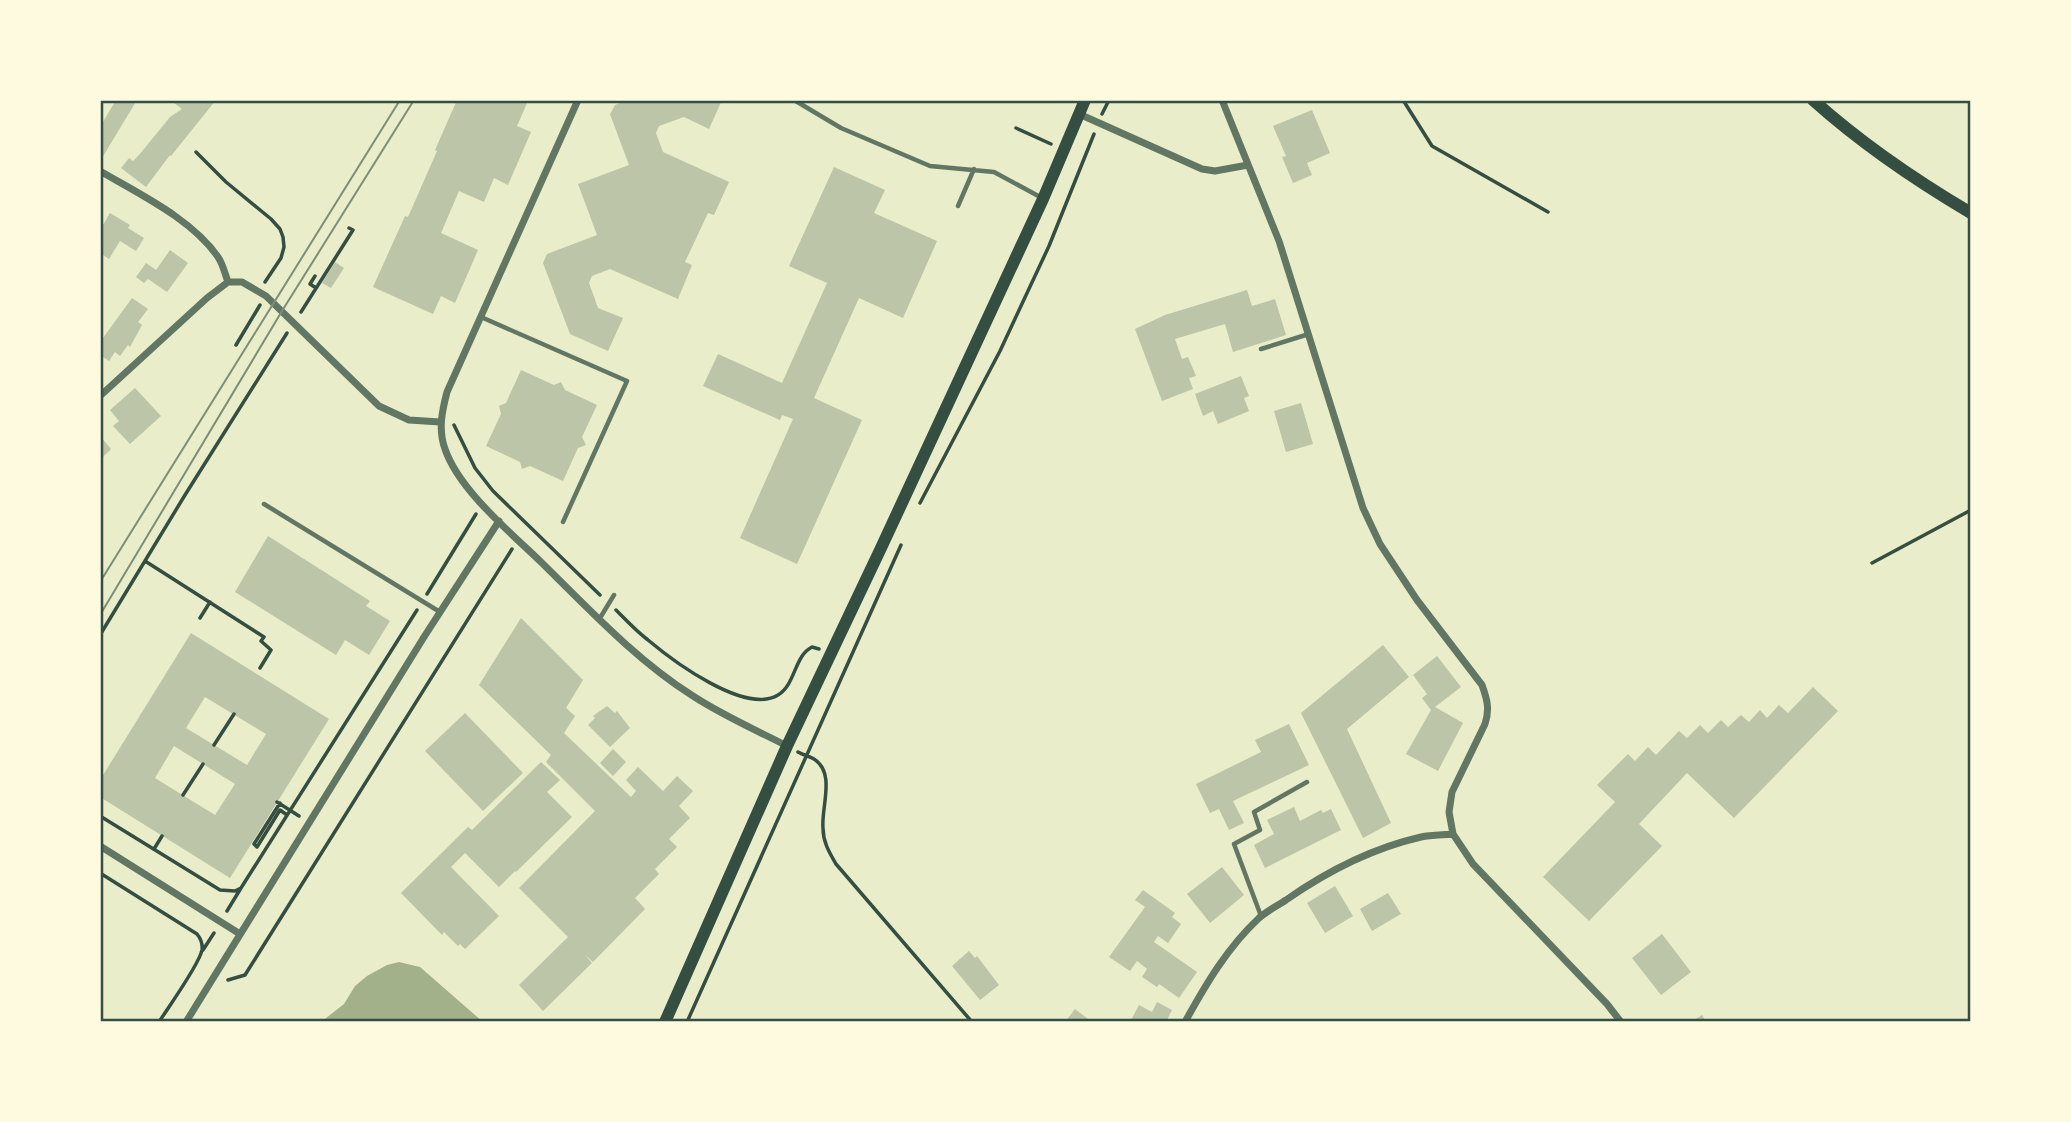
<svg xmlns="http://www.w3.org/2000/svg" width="2071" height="1122" font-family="'Noto Sans',sans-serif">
<rect width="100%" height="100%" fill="#e9edc9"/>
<path fill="#a3b18a" d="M399,962L420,967L483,1022H321L344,1004L355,986L367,976L387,965Z"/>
<path fill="#bcc5a7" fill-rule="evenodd" d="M116,100H137L102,158L100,156V127Z
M170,100H216L171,156L170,155L146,187L121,168L129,158L133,161L139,155L170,117L182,109Z
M457,100H525L528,101L517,126L531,132L508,185L494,178L484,202L459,191L441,233L478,250L455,303L441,296L433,314L373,287L405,216L408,217L437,151L435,150Z
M628,100H722L709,129L684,117L659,126L656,133L663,152L729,182L714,215L708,213L685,262L692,265L678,299L610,269L592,276L589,283L598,308L623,318L608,351L570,334L543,263L547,254L597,235L578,184L629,165L610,114L615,105Z
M1312,110L1330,153L1307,163L1312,175L1293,183L1282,157L1286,156L1273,126Z
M834,167L885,190L874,213L937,241L903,318L859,298L814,398L862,420L797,564L740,538L793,419L782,415L780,420L703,386L718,354L782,383L827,283L789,266Z
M110,213L130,225L128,228L144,238L136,251L120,241L109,259L100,253V230Z
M170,250L188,263L167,292L148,279L144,283L136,277L146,263L156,270Z
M335,262L344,268L331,288L322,283Z
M1247,290L1252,306L1275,299L1286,335L1233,352L1225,324L1175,339L1182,359L1188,357L1196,376L1189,378L1193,389L1162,401L1135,329L1165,315Z
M132,298L148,309L138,322L142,325L130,347L128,345L120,356L115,352L109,361L100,355V342Z
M521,370L554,385L561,382L565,390L597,405L582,437L586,445L578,448L563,481L530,466L522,469L520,462L486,446L501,414L499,406L506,403Z
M1241,376L1249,396L1244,398L1249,411L1218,424L1213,411L1203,416L1195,394Z
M135,388L161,416L130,444L113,426L119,421L110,410Z
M1301,403L1313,444L1286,452L1274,411Z
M100,436L111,449L100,460Z
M268,536L370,601L366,606L390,621L369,655L345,640L336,655L235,592Z
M521,618L583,680L566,708L575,716L564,733L631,797L636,791L626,780L638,767L663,791L677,776L693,791L679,806L690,818L669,839L677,847L655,869L659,874L635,898L645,909L593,962L585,955L592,963L543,1011L519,985L568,937L519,888L595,811L546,762L551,755L479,685Z
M191,633L329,719L230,878L100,797V780ZM205,697L266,734L247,765L186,728ZM174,746L235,784L215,815L155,778Z
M1383,645L1409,677L1347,729L1391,823L1363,838L1301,713Z
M1437,656L1461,687L1435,707L1463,723L1438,771L1406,754L1431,710L1422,698L1427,694L1413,675Z
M1813,687L1838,711L1734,818L1687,773L1639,824L1662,846L1589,921L1543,877L1615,802L1597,785L1628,754L1635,761L1648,747L1656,755L1679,731L1687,738L1700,725L1708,733L1721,720L1728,727L1741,715L1749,722L1760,710L1767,718L1779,705L1788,713Z
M607,706L615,713L617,711L630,728L610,747L588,725L595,718L593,716Z
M465,713L523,773L483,811L425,751Z
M1289,724L1309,765L1233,801L1244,823L1229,830L1219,809L1210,813L1196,784L1261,752L1255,740Z
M613,749L626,762L613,776L600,763Z
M541,762L560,780L547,792L572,817L516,872L515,871L499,887L465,853L451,867L499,916L465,949L460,944L458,946L444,932L442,935L401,893L468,827L472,830Z
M1294,807L1300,821L1321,810L1323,813L1331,809L1341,830L1265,868L1254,845L1274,834L1267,820Z
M1222,867L1244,895L1210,923L1187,894Z
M1335,886L1353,916L1325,933L1307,903Z
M1143,890L1175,913L1172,917L1181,924L1168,943L1158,936L1154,942L1197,972L1179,998L1159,984L1157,987L1142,977L1147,969L1137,961L1130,971L1109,957L1145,907L1135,900Z
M1388,893L1401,914L1372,931L1360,909Z
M1662,934L1691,972L1661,995L1632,958Z
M969,951L975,958L977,956L999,985L980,1000L952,966Z
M1157,1002L1172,1010L1166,1022H1130L1139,1005L1152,1012Z
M1075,1009L1092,1022H1065Z
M1702,1015L1706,1022H1691Z"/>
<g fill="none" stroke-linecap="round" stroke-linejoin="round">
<path stroke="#344e41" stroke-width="3.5" d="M1403,100L1432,146L1548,212
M1102,114L1109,100
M1016,128L1051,144
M196,152L226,182L271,219L280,229L283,237L284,247L281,258L265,282
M315,276L310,284L316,288
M301,312L353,230L349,228
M236,345L260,305
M454,425L475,468L493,491L600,595
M920,503L1000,351L1049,246L1094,134
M145,561L264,637L261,641L271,650L260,668
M1872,563L1971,510
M427,594L476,514
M616,610C626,620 636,631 648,640C673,661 745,715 778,695C796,684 794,656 812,647L819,649
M200,618L210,602
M100,635L185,495L287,333
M214,745L234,714
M798,752C803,755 809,756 814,759C836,773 821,807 823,828C823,842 829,852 836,864L972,1022
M183,795L203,764
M277,802L299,816
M280,803L254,844L257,847L280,810L287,815
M100,816L220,890L235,891L241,888L417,610
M154,849L162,836
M100,873L197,934C201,939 203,943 202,950C199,965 169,1006 159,1022
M227,911L241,888
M203,950L214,933
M228,980L245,975L512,549
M687,1022L901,545"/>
<path stroke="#617663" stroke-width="4.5" d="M794,100L841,128L930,166L994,172L1042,198
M958,206L974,169
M481,317L627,381L563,522
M1261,349L1309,334
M264,504L440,612
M600,618L614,595
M1261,916L1234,844L1260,830L1254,812L1307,782"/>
<path stroke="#617663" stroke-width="7" d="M578,100L447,392C442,411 438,430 445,449C459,490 510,532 541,562C589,609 636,660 693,696C722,715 756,730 787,746
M1222,100L1279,241L1363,508L1380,544L1417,600L1482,685C1487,699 1490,709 1485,724L1452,792L1449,812L1453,834L1473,864L1607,1004L1621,1022
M1079,114L1202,169L1215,171L1248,165
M100,171C139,194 192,219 218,257C223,264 225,274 228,282H242L266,296L379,406L409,420L440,422
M100,396L207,298L228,282
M100,846L240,934
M186,1022L424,637L499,521
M1185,1022C1206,984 1227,948 1259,918C1267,911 1277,906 1286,900C1326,872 1373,848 1421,837C1431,835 1443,835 1453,834"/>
<path stroke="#344e41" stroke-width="12" d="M1813,100C1861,143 1915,180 1971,213
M665,1022L787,746L881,548L1043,199L1085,100"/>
<path stroke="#7c8e77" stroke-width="2" d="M100,582L400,100
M100,615L282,311L414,100"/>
</g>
<rect width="2071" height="1122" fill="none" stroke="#fefae0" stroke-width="203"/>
<rect x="102" y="102" width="1867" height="918" fill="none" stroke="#344e41" stroke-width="2.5"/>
</svg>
